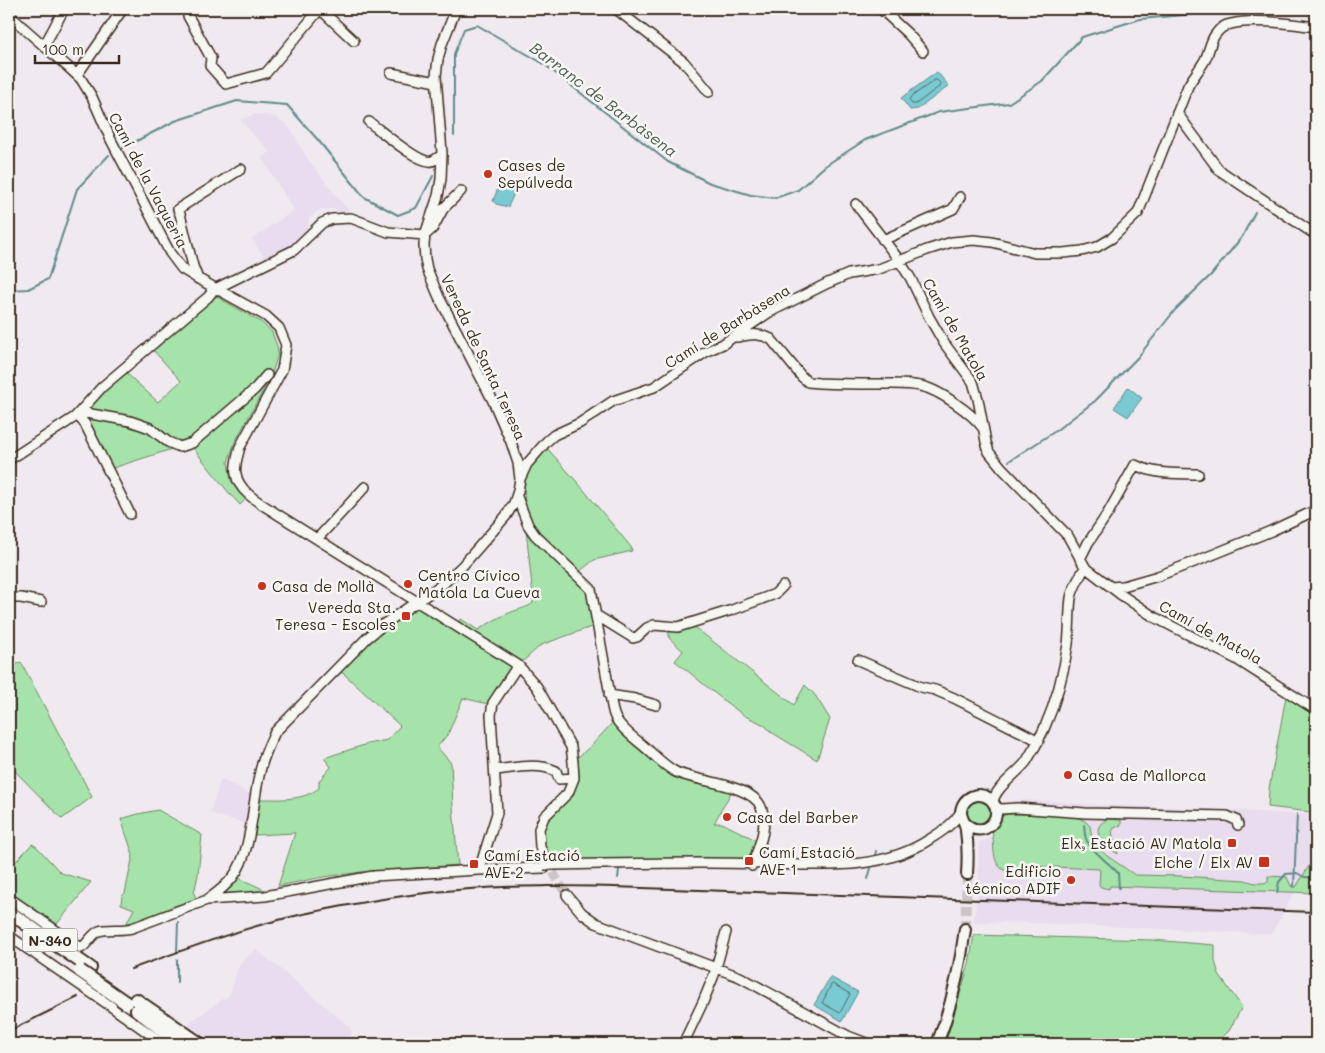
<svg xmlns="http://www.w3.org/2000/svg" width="1325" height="1053" font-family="Mali,sans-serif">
<rect width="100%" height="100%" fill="#f0eaf0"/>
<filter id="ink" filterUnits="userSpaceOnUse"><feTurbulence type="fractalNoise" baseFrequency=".02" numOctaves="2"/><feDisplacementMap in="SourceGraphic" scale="10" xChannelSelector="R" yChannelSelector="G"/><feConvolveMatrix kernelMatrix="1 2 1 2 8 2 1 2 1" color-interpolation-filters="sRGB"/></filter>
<g filter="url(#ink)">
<path fill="#e9dcee" d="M256,114L274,117L285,123L293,132L298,143L308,159L337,197L349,210L347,216L333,209H321L309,218L308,228L302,236L288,247L266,260L252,239L294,210L261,157L270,152L240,120Z
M221,779L250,794L251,799L245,824L210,813Z
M1014,800L1049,801L1095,805L1173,807L1314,815L1315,834L1308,869L1271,934L1037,923L974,922L978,888L979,842L990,839L997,831L999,812L1004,817Z
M256,949L349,1026L352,1031L351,1035L347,1040L341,1044H178L190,1022L230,994L239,965Z"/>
<path fill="#a5e3aa" stroke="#708664" d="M214,295L261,322L272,332L277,346L278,353L272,374L235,442L228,462L231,481L246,499L240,505L229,493L193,448L185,451L172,449L110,469L76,420L83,411L124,371L158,402L181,381L152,349Z
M546,447L578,483L631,547L632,551L594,560L579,572L540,535L530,523L525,504L524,489L526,473L531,464Z
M526,529L582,584C591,597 592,610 594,626L541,645L522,662L488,704L463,698L448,734L437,747L451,763L453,807L458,865L362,872L323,877L278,886L295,833L255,835L258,802L261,799C281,799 302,801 319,788V781L331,767L324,758L367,744L387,740L400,726L343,673H338L342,668L381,632L425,602L458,623L461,619L478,630C488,624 497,618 507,614C514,610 528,608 533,603V596Z
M692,625L794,705L805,685L815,695L830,719L817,760L771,732C763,721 752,721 742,714C719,698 697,678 675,661L683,651L669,638V631L672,628Z
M21,662L76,766L92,797L62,819L9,765V664L13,666Z
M1286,696L1316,713V815L1310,812L1268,807L1269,789Z
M614,721L684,775L732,791L714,823H722L758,841L749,861L551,863L544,850L542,835L547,818L571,794L577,784L579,775L577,758L591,746Z
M972,798H986L995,814L980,829L963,815Z
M158,810L202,835L198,875L194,893L196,899L174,906L129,925L127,922L134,909L121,904L122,896L125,893L133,855L121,819L138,814Z
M1009,814L1073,815L1085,821L1090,826L1092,838L1100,849L1107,856L1135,875L1180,876L1245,880C1253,883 1259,884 1268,882V876L1287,877L1291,886L1296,887L1312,861L1316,838V893L1110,886L1109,889L1101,887L1099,885L1100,870L1099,869L1031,866L1026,874C1020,876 1016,875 1011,873C986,866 998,843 990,827L997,817Z
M1107,819L1121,820V825L1114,828L1112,832L1118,854C1105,846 1087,830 1107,819Z
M32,844L37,847L61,873L91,882L57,924L9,892V869Z
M239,878L265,890L258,892L219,894Z
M974,935L1152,940L1215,945V961L1219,975L1242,1007L1229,1031L1215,1044H945L969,964Z"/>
<path fill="#79cad2" stroke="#608a8a" d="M937,72L949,86L918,109L910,110L901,98Z
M500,183L516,189L508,207L496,204L493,201Z
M1128,387L1142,398L1128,417L1114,408Z
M830,977L858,992L842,1021L814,1005Z"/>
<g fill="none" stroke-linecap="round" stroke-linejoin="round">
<path stroke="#546a66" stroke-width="1" d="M935,80H937L940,83V86L916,104H912L909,100L910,98Z
M833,984L850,994L840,1013L822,1003L831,985Z"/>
<path stroke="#608a8a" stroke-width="2" d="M454,136V54L464,29L477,25L544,64L668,162L710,183L751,195L775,198L798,190L825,166L865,140L939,112L1009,103L1042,81L1082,37L1140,19L1239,10
M123,148L175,121L237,101L287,105L318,140L364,197L398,215L416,208L433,176
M9,290L28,289L48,279L77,189L109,155
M1009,461L1054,432L1095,401L1138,357L1175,310L1211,275L1242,237L1255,212
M1084,825C1085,830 1084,836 1087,841C1094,853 1108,862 1118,873L1119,888
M875,857L876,851
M618,878L619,870
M868,879L871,868
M1294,887L1297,814
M1277,892L1279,882L1286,874L1297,873L1304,877L1316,878
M177,952L178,922
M177,983V960"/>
<path stroke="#ccc4c6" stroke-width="9" stroke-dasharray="9 4.5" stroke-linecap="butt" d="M546,861L567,895"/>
<path stroke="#ccc4c6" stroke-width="10" stroke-dasharray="10 5" stroke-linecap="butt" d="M965,929L967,874"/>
<g stroke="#3b2a1e" stroke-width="12">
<path id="minor" d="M320,9L354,41
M616,9L684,62L709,92
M881,9L908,34L923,51
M1312,9L1316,10
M9,15L68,67L81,79L92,97L111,140L170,253L182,269L195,277L266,316L279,328L286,345L282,370L240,447C238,455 234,466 236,474C239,493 262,504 277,514L518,665L537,687L571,747L573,762L574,778L568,793L544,817L539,829L540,847L546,861
M188,16L211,58L210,66L226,84L266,73L320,9
M44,46L64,9
M391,73L436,82
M77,75L122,10
M1177,113L1219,170L1316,235
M369,122C380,130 420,165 432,161C435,160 439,157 442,155
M856,204L899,260L911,279L929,317L944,343L973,382L978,399L986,442L989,452L1002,468L1068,536L1085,567L1120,594L1154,617L1236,659L1316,710
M883,240L953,209L960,197
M198,279L193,266L180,214L178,209L241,169
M217,288L294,250L322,223L332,219L351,218L388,232L425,235L433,228L443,209L461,191
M737,337C749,335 759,332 771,339L802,377L808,382L819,383C840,384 860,384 881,384C894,384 907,383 920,386C938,389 972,413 983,428
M80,412L130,421L150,428L168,442L180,447L192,443L254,390L267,375
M77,415L85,424L130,514
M9,460L75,417L102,387L208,297L212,292L210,285
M520,479L527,464L547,441L554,435L580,423L613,401L654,387L707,351L723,344L768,313L828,283L849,274L879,269L927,250L952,242L974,240L992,242L1035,253H1063L1082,251L1097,247L1112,238L1138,213L1188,86C1193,77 1200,69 1205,60C1209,52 1210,42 1215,35C1219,29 1224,25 1231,24C1254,18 1292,24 1316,27
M517,497L528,525L535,535L591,589L611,701C612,707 613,714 616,719C623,731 637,740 647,749C655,756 664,765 674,771C693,782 751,783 761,807C769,827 758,848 752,866
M317,539L365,487
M1080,559L1088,543L1108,513L1135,465C1157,475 1175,473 1198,474
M1111,587L1123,586L1158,576L1202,559L1271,531L1316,510
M9,598H21L41,602
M596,615L633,638L637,637L647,628L654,625L678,627L732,610L775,594L783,586
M858,660L921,687L935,690L954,698L1039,741
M609,695L635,699L656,705
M495,770C515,768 537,762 556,771L559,779L574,778
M993,803C994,788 1017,774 1026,762C1033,751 1039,740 1044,729C1056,702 1064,672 1068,644C1070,629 1069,613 1071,598C1073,587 1080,577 1085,567
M995,807L1001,809L1017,808L1085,813L1227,816L1236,820L1238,825
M552,865C603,864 653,863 704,863C724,863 744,863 765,864C821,865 881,872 930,839C943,831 953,824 961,812
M479,870L497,813L491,715L493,703L518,665
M567,895L582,913L596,923L740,977L848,1036L869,1044
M9,898L81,948C88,944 91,935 99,931C107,928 122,931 132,928L207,900L265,896L373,876L479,870L545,868
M207,900C217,893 226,886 233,877C252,852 252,806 259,776C262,760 268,746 275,732L367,638L384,624L443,584L463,565L506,516L514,503L518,491L520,479L518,463L511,442L493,401L439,297L427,269L425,259L424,245L425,235L438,196L441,179L442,153L436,76L438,59L442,44L456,9
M9,936L64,974
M112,1007L164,1044
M683,1044L703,1002L714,975L726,932"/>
</g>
<g stroke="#3b2a1e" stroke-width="14">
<path id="major" d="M964,822C983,843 1008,815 990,799C979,790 962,797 961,812C961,818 966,824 966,830C968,845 968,859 967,874
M937,1044C951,1008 960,968 965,929"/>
</g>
<g stroke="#3b2a1e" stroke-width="16">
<path id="highway" d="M9,912L90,968
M136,1000L200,1044
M137,1010L180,1044"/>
</g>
<use href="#minor" stroke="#f6f6f2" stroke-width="9"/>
<use href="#major" stroke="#f6f6f2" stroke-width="10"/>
<use href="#highway" stroke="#f6f6f2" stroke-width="12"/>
<path stroke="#3b2a1e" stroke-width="2" d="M131,969C194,946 258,922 323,910C372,900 421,892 470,889C518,885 566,886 614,887L1316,912
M9,1031L78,997"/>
<g stroke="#3b2a1e" stroke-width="12" stroke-linecap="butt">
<path id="minor-bridge" d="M544,865H552
M64,974L112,1007"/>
</g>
<g stroke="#3b2a1e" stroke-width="16" stroke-linecap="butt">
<path id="highway-bridge" d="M80,971L126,1003"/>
</g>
<use href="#minor-bridge" stroke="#f6f6f2" stroke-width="9"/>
<use href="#highway-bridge" stroke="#f6f6f2" stroke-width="12"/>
</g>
</g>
<g fill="#c8321e" stroke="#f6f6f2" stroke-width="2">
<circle cx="488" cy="174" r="5"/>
<circle cx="408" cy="584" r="5"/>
<circle cx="262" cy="586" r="5"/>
<rect x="401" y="611" width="10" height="10" rx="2.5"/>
<circle cx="1068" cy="775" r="5"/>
<circle cx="727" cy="817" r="5"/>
<rect x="1227" y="838" width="10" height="10" rx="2.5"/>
<rect x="744" y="856" width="10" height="10" rx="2.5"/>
<rect x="1258" y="856" width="12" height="12" rx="2.5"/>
<rect x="469" y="859" width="10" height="10" rx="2.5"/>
<circle cx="1071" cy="880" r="5"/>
</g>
<g text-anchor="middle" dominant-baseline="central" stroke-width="5" stroke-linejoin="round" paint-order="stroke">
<rect fill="#f6f6f2" stroke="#73675e" stroke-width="1" x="22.5" y="928.5" width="55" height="23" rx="4"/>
<g font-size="14" font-weight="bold" fill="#3b2a1e">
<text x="50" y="940">N-340</text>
</g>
<g font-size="15" fill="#3b2a1e" stroke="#f6f6f2" text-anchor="start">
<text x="498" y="165">Cases de<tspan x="498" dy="17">Sepúlveda</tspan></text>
<text x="418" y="575">Centro Cívico<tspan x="418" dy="17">Matola La Cueva</tspan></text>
<text x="272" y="586">Casa de Mollà</text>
<text x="396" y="607" text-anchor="end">Vereda Sta.<tspan x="396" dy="17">Teresa - Escoles</tspan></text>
<text x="1078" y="775">Casa de Mallorca</text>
<text x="737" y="817">Casa del Barber</text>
<text x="1222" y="843" text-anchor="end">Elx, Estació AV Matola</text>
<text x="759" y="852">Camí Estació<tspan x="759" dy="17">AVE 1</tspan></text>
<text x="484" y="855">Camí Estació<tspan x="484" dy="17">AVE 2</tspan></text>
<text x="1253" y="862" text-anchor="end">Elche / Elx AV</text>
<text x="1061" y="871" text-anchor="end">Edificio<tspan x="1061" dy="17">técnico ADIF</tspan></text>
</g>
<g font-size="15" fill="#3b2a1e" stroke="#f6f6f2">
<text transform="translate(149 180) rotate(62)">Camí de la Vaqueria</text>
<text transform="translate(727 326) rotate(-32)">Camí de Barbàsena</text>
<text transform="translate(956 329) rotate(60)">Camí de Matola</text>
<text transform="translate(484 357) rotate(65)">Vereda de Santa Teresa</text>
<text transform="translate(1211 632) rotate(29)">Camí de Matola</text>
</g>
<g font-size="16" font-style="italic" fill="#4e5a54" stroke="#f6f6f2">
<text transform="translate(604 99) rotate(37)">Barranc de Barbàsena</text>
</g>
</g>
<rect width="1325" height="1053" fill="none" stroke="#f6f6f2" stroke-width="30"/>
<rect x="15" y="15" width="1295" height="1023" fill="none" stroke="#3b2a1e" stroke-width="2" filter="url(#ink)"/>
<path d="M35 55v8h84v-8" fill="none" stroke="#3b2a1e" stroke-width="2.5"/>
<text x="42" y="55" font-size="15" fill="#3b2a1e" stroke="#f6f6f2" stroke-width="4" paint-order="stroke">100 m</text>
</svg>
